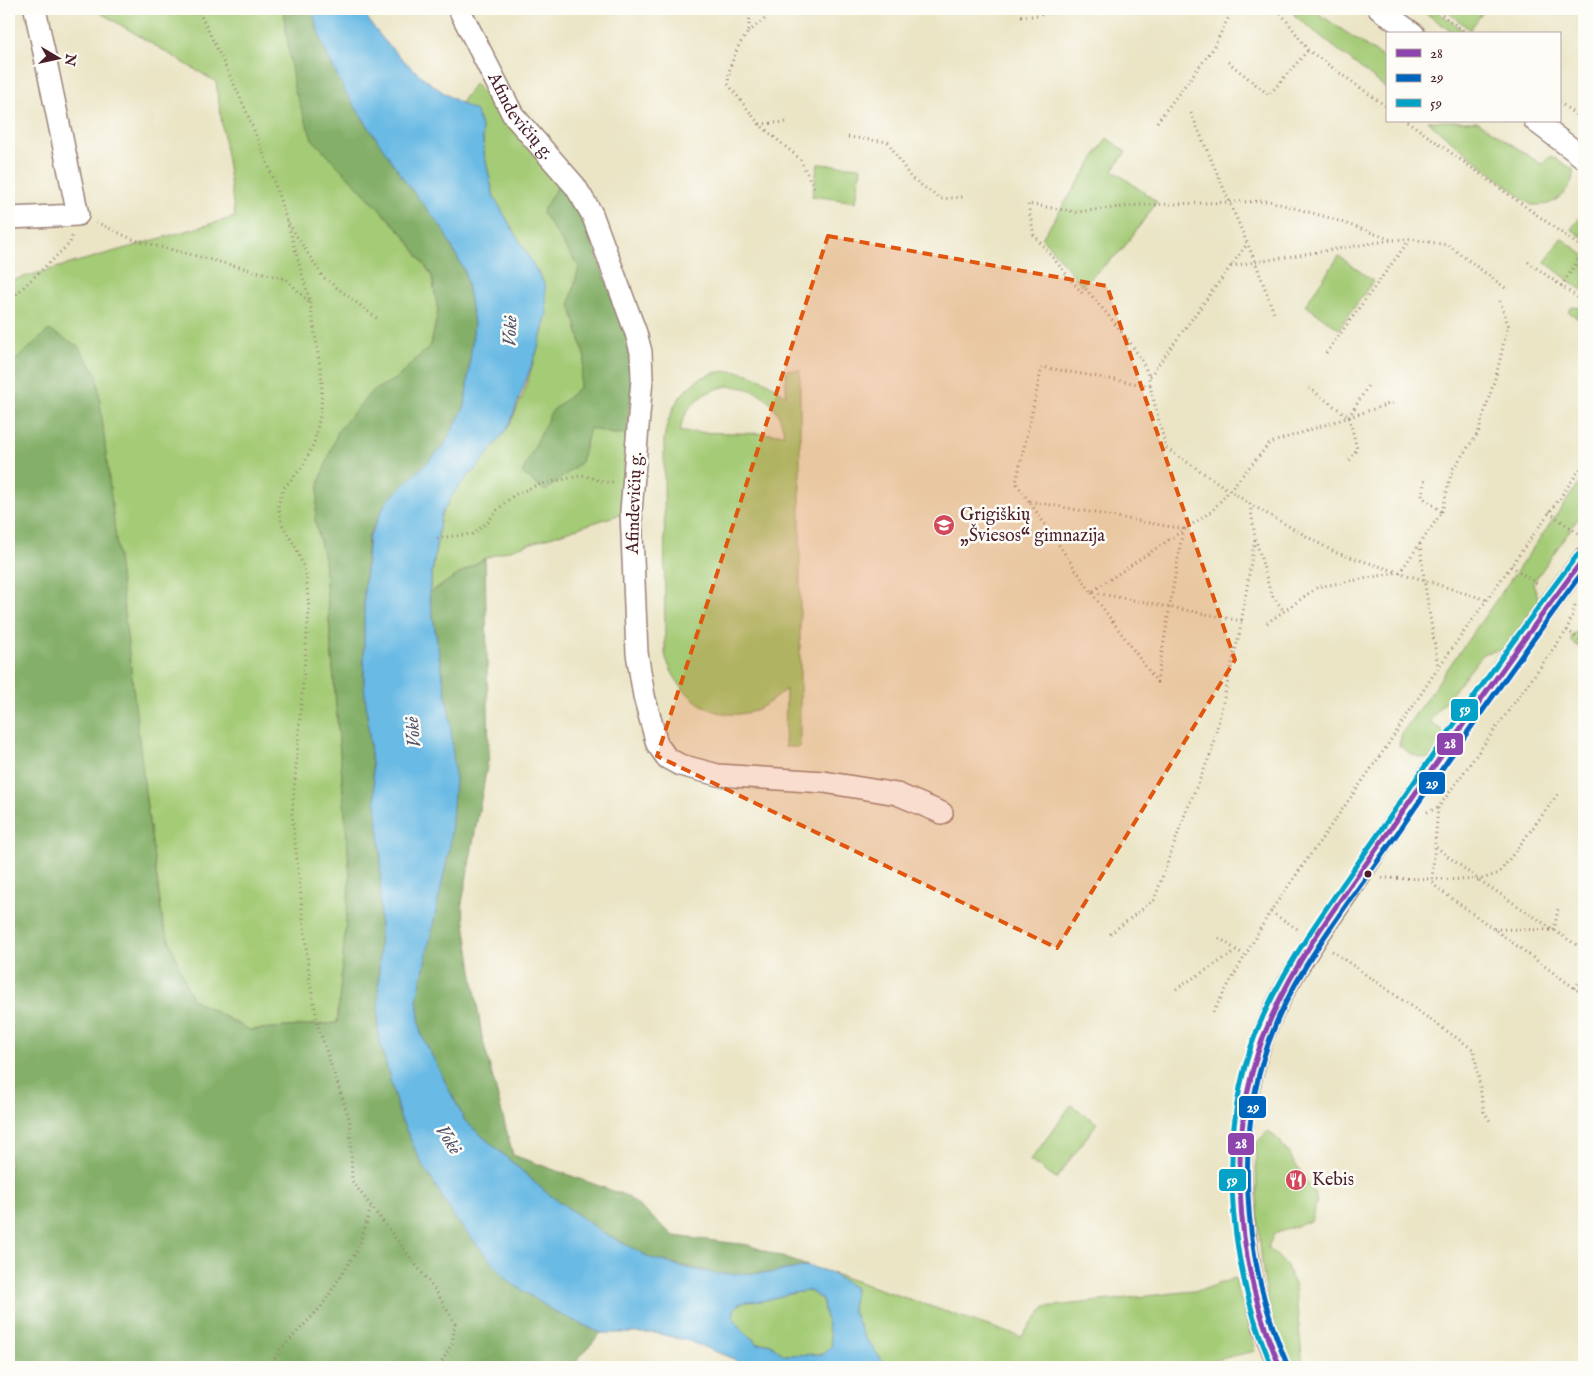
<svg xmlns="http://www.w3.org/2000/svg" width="1593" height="1376" font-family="'IM FELL English',serif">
<rect width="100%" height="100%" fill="#fdfcf7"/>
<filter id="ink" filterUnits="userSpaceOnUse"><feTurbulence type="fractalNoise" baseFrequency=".02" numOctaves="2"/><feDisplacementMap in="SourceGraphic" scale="10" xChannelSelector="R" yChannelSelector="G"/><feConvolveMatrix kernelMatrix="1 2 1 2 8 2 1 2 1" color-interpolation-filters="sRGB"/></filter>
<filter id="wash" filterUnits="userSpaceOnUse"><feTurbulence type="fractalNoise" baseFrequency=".0096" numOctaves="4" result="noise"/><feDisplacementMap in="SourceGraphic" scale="20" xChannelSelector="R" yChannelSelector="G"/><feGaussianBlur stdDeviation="1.12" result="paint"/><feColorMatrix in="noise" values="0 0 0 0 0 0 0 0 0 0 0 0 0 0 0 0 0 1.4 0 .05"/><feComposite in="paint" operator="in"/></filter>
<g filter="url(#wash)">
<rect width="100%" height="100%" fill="#ebe5c6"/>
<path fill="#a4cb76" stroke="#777550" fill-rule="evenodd" d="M94,9H283L284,19L379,209L404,235L432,276L438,311L431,345L397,378L371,392L315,519L324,559L350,875L338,1023L249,1030L192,999L163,924L146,799L9,366L10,281L235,217L216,82Z
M1294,9H1317L1316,12L1387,60V89L1294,15Z
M1420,9H1434L1468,34H1455Z
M1444,9H1485L1470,30Z
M475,83L559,184L542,212L579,267L570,303L585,358L579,388L551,412L545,491L581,462L590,428L613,434L627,433L621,514L485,558L429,593L441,515L455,491L481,463L509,426L523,395L538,348L545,285L494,197L484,153L482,129L476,112L460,104Z
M1427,121H1477L1541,164L1551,156L1573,169C1575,184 1562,199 1548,204C1543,205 1536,205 1531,205Z
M1107,138L1126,152L1113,170L1157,202L1122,250L1082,285L1042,238Z
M818,164L861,167L856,202L812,196Z
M1584,212V238L1571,229Z
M1561,238L1584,255V292L1545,262Z
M1339,256L1373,281L1339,329L1305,305Z
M1572,307L1584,308V323L1568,311Z
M786,370H800V747H785L786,689C777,696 769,704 758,709C715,728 675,693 665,654L664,439C675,370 734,350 786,396ZM727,386C759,387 779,401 784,434L680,432C684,406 701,392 727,386Z
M1584,476V510L1533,583L1539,600L1506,649L1484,653L1431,719V724L1441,729L1445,737L1429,759C1416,757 1409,754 1399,745L1402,733Z
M1582,628L1584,630V650L1571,641L1572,635Z
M1071,1105L1097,1123L1056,1179L1030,1161Z
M1268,1131L1280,1141L1315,1194L1317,1202L1311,1221L1274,1234L1268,1247L1287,1266L1295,1287L1303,1367H1291C1256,1299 1259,1219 1255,1144Z
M829,1272L1021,1337L1045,1307L1202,1290L1235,1278L1255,1351L1186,1367H887L863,1335L852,1309L855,1288Z
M810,1291L822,1300L832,1345L823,1354L784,1355L769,1343L758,1344L740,1328L733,1317L735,1307C743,1299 756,1303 766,1300C783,1296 792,1292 810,1291Z"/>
<path fill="#83af67" stroke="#666749" d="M283,9H312L323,46L365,122L442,228L465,272L474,324L465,406L443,447L386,502L368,537L364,592V684L381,855L378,1034L400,1117L420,1160L456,1220L555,1312L601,1333L571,1367H9V366L49,330L78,346L97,375L146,799L163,924L192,999L249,1030L337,1023L350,875L324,559L315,519L319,483L338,431L371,392L397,378L431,345L438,311L432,276L404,235L312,139L294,88Z
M559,184L581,211L627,339L632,385L627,433L613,434L590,428L581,462L545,491L522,473L551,412L579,388L585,358L570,303L579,267L542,212Z
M485,558L489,756L462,903L482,1037L513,1155L627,1196L674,1236L748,1245L808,1266L770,1273L717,1274L651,1258L602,1232L547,1193L465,1121L421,1034L417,1000L429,939L450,720L429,593Z"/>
<path fill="#69bae4" stroke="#5a6c88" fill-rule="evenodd" d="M312,9H362C382,47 437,94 476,111L482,129L484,153L494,197L545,285L547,314L538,348L509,426L481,463L455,491L441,515L429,593L450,720L455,778L450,846L417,1000L421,1034L465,1121L547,1193L602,1232L651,1258L683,1267L717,1274L770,1273L808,1266L829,1272L855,1288L852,1309L863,1335L887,1367H744L734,1359L689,1341L656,1333H601L555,1312L508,1281L456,1220L420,1160L400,1117L378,1034L381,855L364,684V592L369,537L386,502L443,447L465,406L474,324L465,272L442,228L405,181L344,90L323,46ZM810,1291L822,1300L832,1345L823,1354L784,1355L769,1343L758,1344L740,1328L733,1317L735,1307C743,1299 756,1303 766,1300C782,1296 793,1292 810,1291Z"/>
</g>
<g filter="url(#ink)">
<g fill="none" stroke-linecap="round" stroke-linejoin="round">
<g stroke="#9a8278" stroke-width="24">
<g id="minor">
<path id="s1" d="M459,9L513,115L575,186L592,214L636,333L641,352L642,379L631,511L637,653L644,696L657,744L667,758L680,765L718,775L824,782L897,794L942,813"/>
<path d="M1379,9L1414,34"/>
<path d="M1535,121L1584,158"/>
<path d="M9,218L78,215L35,9"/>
<path d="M1280,1367C1250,1307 1235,1196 1242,1129C1245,1099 1253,1067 1262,1039C1284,978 1326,926 1361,873C1433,767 1507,660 1584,558"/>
</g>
</g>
<path stroke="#9a8278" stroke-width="3" stroke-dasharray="1 4" stroke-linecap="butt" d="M195,9L201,16L242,101L269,167L287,221L323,277L378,319
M751,9L748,32L739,45L730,67L728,84L759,124L800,159L814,188
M1278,9L1308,50L1387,107
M1434,9L1468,34
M561,13L600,9
M1021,16H1037L1059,9
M748,32L765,19L770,9
M1228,62L1269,95L1308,50
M1559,102L1584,121
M1191,113L1255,261L1275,316
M1407,121L1584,249
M1157,122L1212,50L1233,9
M760,124L787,122
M848,137L888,142L911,178L941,199L963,197
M287,221L310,302L322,379L321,412L314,443L303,466L283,489L278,505L282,524L297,550L306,574L309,610L292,814L310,983L319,1029L350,1121L352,1181L438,1294L455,1324L452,1343L439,1367
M96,222L134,240L286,279L309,302
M1528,262L1584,302
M1231,266L1392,240L1410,239L1448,245L1508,290
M1561,286L1584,252
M1086,289C1104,312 1150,358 1150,386
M1082,293L1034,235L1028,204L1076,212L1140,205L1269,201L1330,218L1392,240
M9,301L70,243L73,234
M1326,353L1410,239
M1150,376L1247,244
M1309,388L1349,417L1357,449L1349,461
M1349,417L1369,384
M1029,501L1016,483L1042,367L1150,386L1166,448L1250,504L1334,552L1487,600
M1250,504L1255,537L1271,594L1284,611
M1442,512L1452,470L1478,433L1497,372L1508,325L1500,301
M1549,512L1583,537
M437,538L473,534L488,522L496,511L514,495L537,485L584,475L603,482H615
M1420,544C1424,586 1432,626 1438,667
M1511,566L1539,585
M1575,606L1567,630L1438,808L1432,880L1435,886L1584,995
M1242,621L1091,592L1157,682L1183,529L1029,501L1091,592L1212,511L1270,443L1395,402
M1267,623L1318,587L1400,572L1442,512L1422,497L1425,477
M1567,630L1584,643
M1427,812L1438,808
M1436,847L1479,880L1584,950
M1382,878L1479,880L1499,873L1558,794
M1271,912L1299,930
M1494,929L1554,930L1558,909
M1110,934L1154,900L1185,814L1211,753L1240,630L1255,537
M1219,938L1244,955
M1332,951L1474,1050L1484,1112L1490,1121
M1574,988L1584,977
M1176,989L1238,950
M1213,1012L1270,912L1387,746L1438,668L1584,464
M269,1367L280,1350L321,1307L358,1249L371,1208"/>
<use href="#minor" stroke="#fff" stroke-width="21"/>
<g stroke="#fdfcf7" stroke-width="9">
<path id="bus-1" d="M1280,1367C1234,1260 1223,1126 1271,1018C1301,949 1352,885 1394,824C1456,734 1519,645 1584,558"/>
</g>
<g stroke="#fdfcf7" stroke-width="9">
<path id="bus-2" d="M1287,1364C1242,1259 1231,1128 1277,1021C1306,954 1360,888 1401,828C1461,741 1521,655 1584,570"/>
</g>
<g stroke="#fdfcf7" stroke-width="9">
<path id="bus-3" d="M1272,1367C1226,1259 1214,1120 1265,1012C1298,942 1347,880 1390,817C1451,728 1513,640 1578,554"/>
</g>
<use href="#bus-1" stroke="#8e44ad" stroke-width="5"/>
<use href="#bus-2" stroke="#0065bd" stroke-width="5"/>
<use href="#bus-3" stroke="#04a2c6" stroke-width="5"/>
</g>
</g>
<path fill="#e0560e" fill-opacity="0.2" stroke="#e0560e" stroke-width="4" stroke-dasharray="10 6" stroke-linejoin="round" d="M828,236L1107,286L1235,660L1057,948L657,756Z"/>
<defs>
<g id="school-disc" transform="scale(1.125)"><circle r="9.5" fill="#d1495b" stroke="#fdfcf7"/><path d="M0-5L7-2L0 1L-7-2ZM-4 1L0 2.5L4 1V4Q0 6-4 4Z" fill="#fff"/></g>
<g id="restaurant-disc" transform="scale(1.125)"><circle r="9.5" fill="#d1495b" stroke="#fdfcf7"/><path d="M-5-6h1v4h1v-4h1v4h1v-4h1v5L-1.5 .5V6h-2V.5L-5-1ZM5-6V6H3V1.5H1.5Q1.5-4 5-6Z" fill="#fff"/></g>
</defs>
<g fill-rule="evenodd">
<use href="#school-disc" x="944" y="525"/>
<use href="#restaurant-disc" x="1296" y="1180"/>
</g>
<circle fill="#4a1f2b" stroke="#fdfcf7" stroke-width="2" cx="1368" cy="874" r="4.5"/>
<g text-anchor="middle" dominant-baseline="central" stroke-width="5" stroke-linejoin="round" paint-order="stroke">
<g font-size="18" fill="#4a1f2b" stroke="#fdfcf7">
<text stroke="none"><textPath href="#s1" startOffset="124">Afindevičių g.</textPath></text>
<text transform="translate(635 503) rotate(-88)">Afindevičių g.</text>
</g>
<g font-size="18" fill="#4a1f2b" stroke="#fdfcf7" text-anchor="start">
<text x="960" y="515">Grigiškių<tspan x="960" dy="21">„Šviesos“ gimnazija</tspan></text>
<text x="1312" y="1180">Kebis</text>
</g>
<g font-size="19" font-style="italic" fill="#55556c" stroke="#fdfcf7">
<text transform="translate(511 331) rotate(-88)">Vokė</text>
<text transform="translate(414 732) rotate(-96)">Vokė</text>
<text transform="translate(448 1140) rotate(57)">Vokė</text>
</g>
</g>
<g stroke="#fdfcf7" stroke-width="2">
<rect x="1450" y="698" width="29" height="24" rx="5" fill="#04a2c6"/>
<rect x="1436" y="732" width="28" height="24" rx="5" fill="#8e44ad"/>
<rect x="1418" y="771" width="28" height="24" rx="5" fill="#0065bd"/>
<rect x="1238" y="1095" width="29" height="24" rx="5" fill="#0065bd"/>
<rect x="1227" y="1132" width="28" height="24" rx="5" fill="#8e44ad"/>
<rect x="1218" y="1168" width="29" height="24" rx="5" fill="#04a2c6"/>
</g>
<g font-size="14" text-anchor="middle" font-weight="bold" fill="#fff">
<text x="1465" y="714">59</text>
<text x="1450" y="748">28</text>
<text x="1432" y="788">29</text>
<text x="1253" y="1112">29</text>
<text x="1241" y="1148">28</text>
<text x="1232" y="1185">59</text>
</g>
<rect width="1593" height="1376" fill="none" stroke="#fdfcf7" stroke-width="30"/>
<rect x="1386" y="32" width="175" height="90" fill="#fdfcf7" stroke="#b5a4a5"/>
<rect x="1396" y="49" width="25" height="8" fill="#8e44ad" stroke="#b5a4a5"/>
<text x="1430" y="58" font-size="15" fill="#4a1f2b">28</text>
<rect x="1396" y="74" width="25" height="8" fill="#0065bd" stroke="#b5a4a5"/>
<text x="1430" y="82" font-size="15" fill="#4a1f2b">29</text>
<rect x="1396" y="99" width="25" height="8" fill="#04a2c6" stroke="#b5a4a5"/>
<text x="1430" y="108" font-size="15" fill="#4a1f2b">59</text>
<g transform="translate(58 58) rotate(99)" stroke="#fdfcf7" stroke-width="4" paint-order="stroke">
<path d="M0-4L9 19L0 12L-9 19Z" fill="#4a1f2b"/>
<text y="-8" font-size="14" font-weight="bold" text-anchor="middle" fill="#4a1f2b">N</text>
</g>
</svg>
